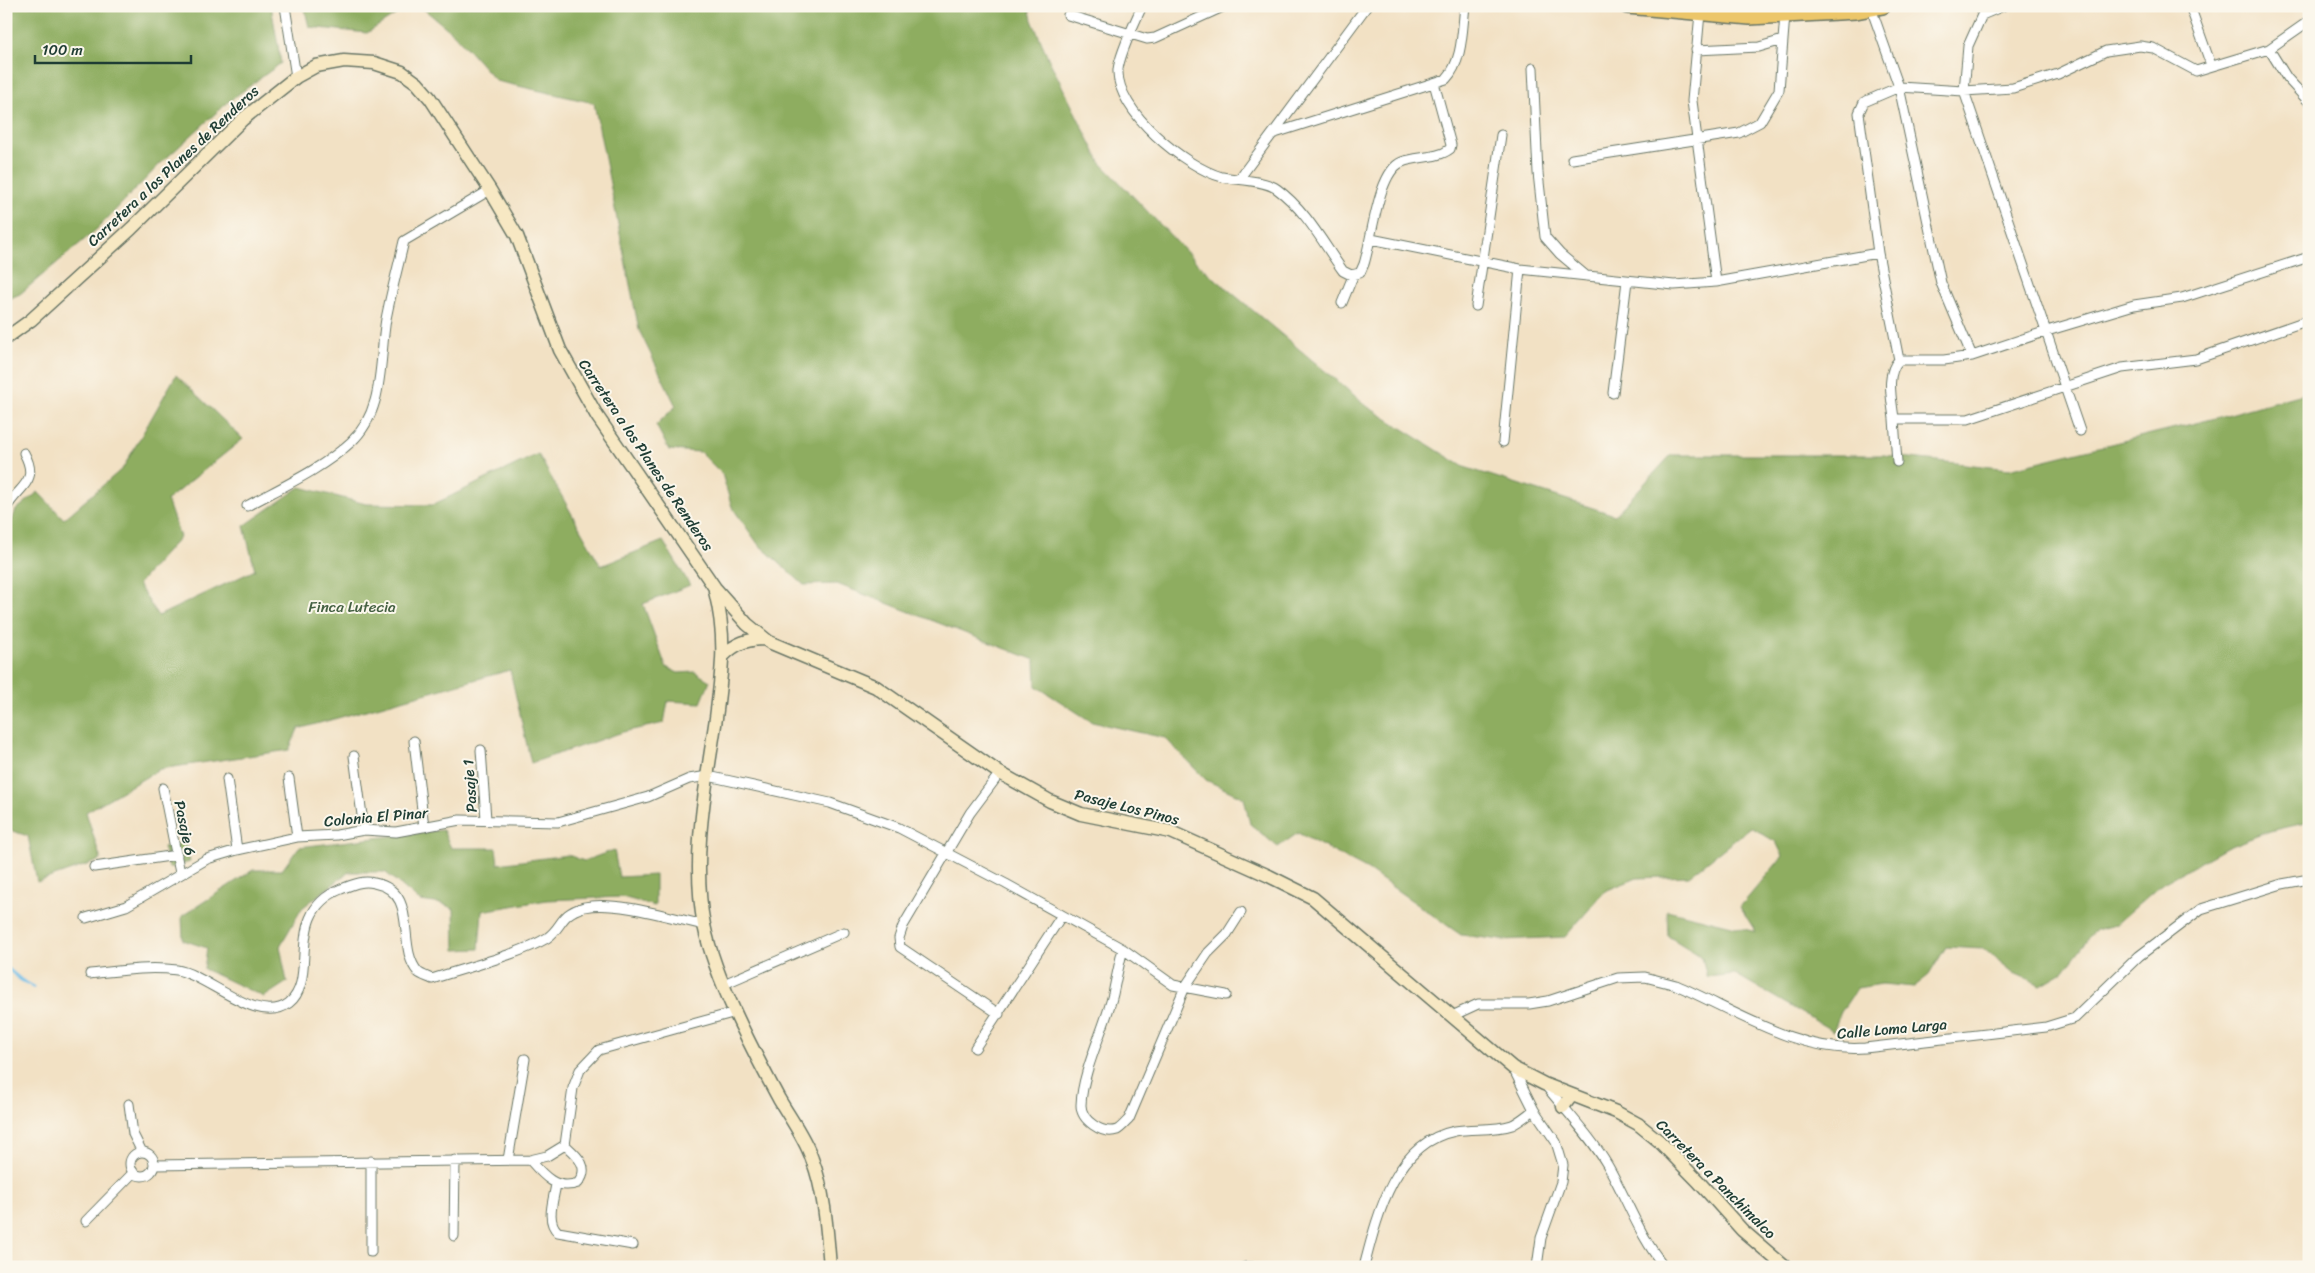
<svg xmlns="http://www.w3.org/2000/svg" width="2315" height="1273" font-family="Sriracha,sans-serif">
<rect width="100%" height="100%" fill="#fbf7ec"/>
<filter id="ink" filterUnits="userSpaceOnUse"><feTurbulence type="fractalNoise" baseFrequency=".02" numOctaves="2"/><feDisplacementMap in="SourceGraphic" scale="10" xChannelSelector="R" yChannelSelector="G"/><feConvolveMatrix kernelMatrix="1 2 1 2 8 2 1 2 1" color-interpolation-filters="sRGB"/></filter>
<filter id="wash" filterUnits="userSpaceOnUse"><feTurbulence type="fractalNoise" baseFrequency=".0096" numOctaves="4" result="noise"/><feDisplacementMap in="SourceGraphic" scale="20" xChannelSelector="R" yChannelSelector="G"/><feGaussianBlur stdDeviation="1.12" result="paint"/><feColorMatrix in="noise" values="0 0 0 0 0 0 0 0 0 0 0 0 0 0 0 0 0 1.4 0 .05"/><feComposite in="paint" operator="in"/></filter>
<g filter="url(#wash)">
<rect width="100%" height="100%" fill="#f2e1c4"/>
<path fill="#8ead60" stroke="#56754a" d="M6,6H271L281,63L228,102L160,164L97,229L20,294L6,300Z
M304,6H409L367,33L309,27Z
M420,6H1029L1032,20L1049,60L1100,162L1200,266L1368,407L1464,467L1615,515L1671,455H1884L2009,469L2212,419L2309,392V822L2270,831L2228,847L2163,883L2115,925L2095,930L2063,972L2041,985L2014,973L1984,949L1946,947L1929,975L1914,987L1882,984L1857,988L1841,1012L1833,1031L1735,974L1707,977L1702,957L1668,936L1667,910L1756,932L1740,907L1783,856L1776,842L1751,827L1689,876L1637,878L1605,891L1565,937L1502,940L1461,935L1368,870L1298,833L1278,847L1250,824L1244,798L1206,780L1165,738L1092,722L1036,686L1035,660L837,584L804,585L758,544L732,507L722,474L700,452L669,450L656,425L676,406L639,330L594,103L496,81L454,34Z
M176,375L243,439L167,500L180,537L138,584L158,616L255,570L244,526L300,487L366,504L432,505L538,454L601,566L663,541L690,585L643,604L666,667L678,673L695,672L710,681L701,703L668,701L664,723L623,732L531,763L510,670L298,729L289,750L160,769L86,812L101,860L37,882L28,836L6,829V534L16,510L38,492L64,519L123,468Z
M443,830L451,848H496L498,864L568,855L584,861L614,850L619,877L655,875V906L622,897L547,900L482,911L479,949L455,950L454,909L443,904L420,901L385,872H349L302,908L280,946L287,982L264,997L204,969L207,948L183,940L182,916L253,870H282L299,847Z
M185,842L190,862L169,868L163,847Z"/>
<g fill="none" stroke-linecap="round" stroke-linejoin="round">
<path stroke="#6cbce7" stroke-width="3" d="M6,967L21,980L34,987"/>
</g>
</g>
<g filter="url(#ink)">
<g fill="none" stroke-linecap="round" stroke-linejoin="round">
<g stroke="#697666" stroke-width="11">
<path id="minor" d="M285,6L296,77
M1142,6C1135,22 1119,55 1118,70C1116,111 1185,167 1222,177C1236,180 1265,180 1277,189C1306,210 1323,243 1343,271L1351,275L1360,273L1364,264C1372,239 1378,171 1402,162C1417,156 1437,159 1450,149L1451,145L1434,83
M2003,6L1982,15L1968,46L1964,91L2080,431
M2190,6L2211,65
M1871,8L1899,87L1941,283L1972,356
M1700,13L1692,101L1716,282
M1068,15L1147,39L1155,38L1225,6
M2269,49L2287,78L2309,102
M1696,50L1759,47L1783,40
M1533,68L1538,173L1545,237L1560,254L1585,275
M1275,133L1446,79C1463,61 1462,30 1465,6
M1572,159L1739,133L1760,122L1779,90L1785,15
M1239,179L1367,6
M1371,239L1520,269L1674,285L1716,282L1878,253L1899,360C1885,374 1892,400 1894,419H1968L2122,368L2196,359L2309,320
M1878,253L1859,113L1864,102L1899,87L1964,91L2013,88L2058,74L2106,51L2140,46L2153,48L2196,71L2269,49L2309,21
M1342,303L1353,276
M1476,306L1501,135
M1899,360H1944L1972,356L2047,331L2134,305L2182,298L2309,257
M1613,393L1627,281
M1894,419L1897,462
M1503,442L1520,269
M247,506C282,487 322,469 351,442C385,411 379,360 386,319C391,293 398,267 404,241L490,190
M6,509C16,487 41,484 24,453
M414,741L424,827
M481,750L486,819
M354,756L364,830
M289,778L297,837
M227,779L237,850
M163,788L180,873
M94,867L177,855
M86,918L126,906L207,859L237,850L297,837L337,835L364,830L396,832L460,820L558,822L648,797L689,779L708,776L830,803L899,828L1006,884L1123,949L1173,985L1226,995
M1123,949C1119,964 1116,979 1113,994C1105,1028 1082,1071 1081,1105C1081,1120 1102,1135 1117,1130C1121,1128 1126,1122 1129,1119L1185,987L1208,953L1227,934L1241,912
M90,974C118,971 148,966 177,970C208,975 258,1027 289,1003C320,978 282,913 341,889C352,885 362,880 374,883C421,892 395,946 418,972C421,975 428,977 432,979C464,968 518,955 547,938C563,927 559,914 584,907C615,900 672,918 704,925
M724,984L844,932
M999,1014L900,947L899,938L903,926L970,813L1000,773
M1452,1016L1478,1004H1529L1548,1001L1618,978L1645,977L1676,985C1736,1011 1797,1053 1865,1048L2046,1027L2075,1018L2139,956L2201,909L2282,884L2309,879
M975,1048L1062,915
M1513,1068L1534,1110L1556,1142L1563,1165L1561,1182L1541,1238L1537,1267
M1546,1086C1567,1112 1591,1137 1608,1166C1627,1199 1640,1238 1665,1267
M129,1104L133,1134L142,1152
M130 1164a12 12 0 1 1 24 0a12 12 0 1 1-24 0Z
M508,1160L525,1059
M530,1160C543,1175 556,1191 578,1183C591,1167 577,1156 565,1145
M371,1161V1252
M154,1165L530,1160L547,1156L565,1145L573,1088L580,1070L599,1050L736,1012
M556,1184C554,1199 545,1221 558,1232L633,1245
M86,1221L133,1173
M454,1236L455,1160
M1245,1267H1252
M1364,1267C1377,1217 1394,1143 1455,1131C1473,1128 1494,1131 1512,1125C1519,1122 1527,1115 1534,1110"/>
</g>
<g stroke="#697666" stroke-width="15">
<path id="secondary" d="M6,338L31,320L131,229L243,119L296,77L316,66L344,61L374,63L402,72L417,83L430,98L490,190L517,236L560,350L597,416L715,588L747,624L769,642L876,687L998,772L1050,801L1081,814L1171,832L1269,876L1313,898L1513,1068L1544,1084L1616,1112L1638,1124L1659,1141L1698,1181L1742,1230L1785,1267
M715,591C727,639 722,670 716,718C706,786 691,857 704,925C715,979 753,1051 779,1099C790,1118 805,1138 812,1159C825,1193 827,1231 830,1267
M724,655C736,643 748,639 765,639
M1563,1107L1572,1095"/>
</g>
<g stroke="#697666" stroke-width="18">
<path id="trunk" d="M1627,6L1750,17L1856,11L1883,6"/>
</g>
<use href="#minor" stroke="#fff" stroke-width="9"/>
<use href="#secondary" stroke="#f7e8c3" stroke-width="12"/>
<use href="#trunk" stroke="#ecc669" stroke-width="15"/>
</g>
</g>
<g text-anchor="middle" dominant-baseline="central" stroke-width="4" stroke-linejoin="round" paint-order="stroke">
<g font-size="15" fill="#1f3d34" stroke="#fbf7ec">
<text transform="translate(173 166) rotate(-43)">Carretera a los Planes de Renderos</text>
<text transform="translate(646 455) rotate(56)">Carretera a los Planes de Renderos</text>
<text transform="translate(470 786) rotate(-94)">Pasaje 1</text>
<text transform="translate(1127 807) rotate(14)">Pasaje Los Pinos</text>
<text transform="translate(376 817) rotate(-5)">Colonia El Pinar</text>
<text transform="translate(185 828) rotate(78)">Pasaje 6</text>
<text transform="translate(1892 1029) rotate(-5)">Calle Loma Larga</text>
<text transform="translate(1716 1179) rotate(45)">Carretera a Panchimalco</text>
</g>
<g font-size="15" fill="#446042" stroke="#fbf7ec">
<text x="352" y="607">Finca Lutecia</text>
</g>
</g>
<rect width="2315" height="1273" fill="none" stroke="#fbf7ec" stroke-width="25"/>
<path d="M35 55v8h156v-8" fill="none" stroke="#1f3d34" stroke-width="2.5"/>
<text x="42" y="55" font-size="15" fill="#1f3d34" stroke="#fbf7ec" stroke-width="4" paint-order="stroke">100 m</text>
</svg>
